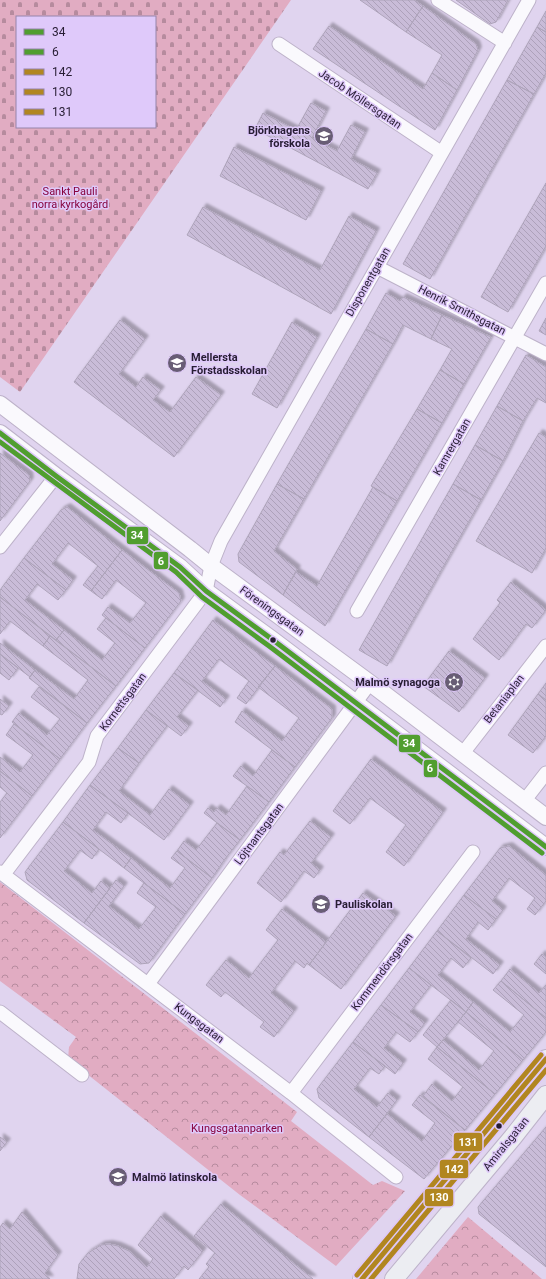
<svg xmlns="http://www.w3.org/2000/svg" width="546" height="1279" font-family="Roboto,sans-serif">
<defs>
<pattern id="forest-crowns" width="20" height="18" patternUnits="userSpaceOnUse"><rect width="20" height="18" fill="#e1acc2"/><path d="M2 6a3 3 0 1 1 6 0M12 15a3 3 0 1 1 6 0" fill="none" stroke="#b68b9e"/></pattern>
<pattern id="cemetery-stones" width="16" height="16" patternUnits="userSpaceOnUse"><rect width="16" height="16" fill="#e1acc2"/><path d="M2 7V4a2 2 0 0 1 4 0v3zM10 15v-3a2 2 0 0 1 4 0v3z" fill="#b68b9e"/></pattern>
<pattern id="building-back-hatch" width="6" height="6" patternUnits="userSpaceOnUse"><rect width="6" height="6" fill="#c9bcd8"/><path d="M-1 5l2 2M0 0l6 6M5-1l2 2" fill="none" stroke="#ada1ba"/></pattern>
<filter id="shadow"><feDropShadow dx="3.5" dy="-3.5" stdDeviation="1" flood-color="#0004"/></filter>
</defs>
<rect width="100%" height="100%" fill="#e0d4ef"/>
<path fill="url(#forest-crowns)" d="M0,882L297,1112L291,1121L373,1185L382,1181L405,1191L336,1266L240,1195L68,1059L69,1047L76,1037L0,981Z
M468,1217L542,1279H416Z"/>
<path fill="url(#cemetery-stones)" fill-rule="evenodd" d="M0,0H291L20,392L0,377ZM17,17H155V127H17Z"/>
<path fill="url(#building-back-hatch)" stroke="#aea4ba" filter="url(#shadow)" d="M360,0H414L423,6L406,32Z
M456,0H508L496,22L490,24Z
M423,6L476,44L478,50L457,90L432,73L442,55L406,32Z
M546,11V32L537,27Z
M329,26L423,89L432,73L457,90L435,130L313,49Z
M537,27L546,32V73L534,94L507,80Z
M507,80L534,94L430,279L403,264Z
M311,103L326,111L312,138L337,151L351,125L365,132L351,159L377,173L368,189L255,129L263,113L296,130Z
M234,147L321,191L306,220L220,176Z
M546,183V246L508,312L481,297Z
M203,207L320,270L349,216L376,231L331,314L187,235Z
M386,293L400,301L403,297L442,315L431,339L403,325L393,344L366,329Z
M442,315L491,337L464,384L440,370L452,349L431,339Z
M546,318V335L539,331Z
M120,320L145,339L119,374L136,387L143,377L161,390L153,400L170,412L196,377L221,395L174,457L74,382Z
M292,322L317,337L277,408L252,394Z
M366,329L393,344L304,499L277,484Z
M526,355L546,367V403L537,398L523,421L497,406Z
M440,370L464,384L442,423L417,409Z
M497,406L523,421L503,461L475,445Z
M417,409L442,423L397,501L371,486Z
M539,433L546,437V548L532,573L476,541Z
M475,445L503,461L481,500L453,484Z
M0,453L29,475L30,481L0,521Z
M277,484L304,499L274,551L297,569L283,595L239,562L238,554Z
M453,484L481,500L387,666L359,650Z
M373,487L397,501L325,626L283,595L296,572L317,586Z
M67,507L122,550L91,591L83,585L98,566L68,543L52,564L73,580L66,590L24,558L61,510Z
M122,550L179,593L181,601L145,648L102,615L108,607L130,623L146,603L116,580L102,599L91,591Z
M24,558L66,590L58,600L37,584L25,600L64,630L56,640L0,597V590Z
M511,582L546,610L532,628L526,624L499,660L473,639L500,603L497,600Z
M0,597L50,636L43,646L10,621L0,634Z
M106,618L145,648L116,686L56,640L64,630L102,660L115,643L97,629Z
M213,620L275,666L246,704L237,698L249,681L219,659L202,681L226,699L220,707L174,673Z
M50,636L116,686L87,723L29,678L35,670L74,699L88,680L43,646Z
M0,643L35,670L30,677L0,654Z
M449,651L485,678L459,712L423,686Z
M0,654L18,668L9,680L0,673Z
M275,666L332,709V718L295,767L235,722L242,711L282,741L299,718L258,687Z
M174,673L198,690L177,717L189,726L181,736L146,710Z
M546,683V700L538,694Z
M39,687L87,723L60,759L12,722L19,713L47,735L60,719L31,697Z
M538,694L546,700V736L533,753L508,735Z
M0,699L9,706L2,715L0,714Z
M146,710L167,726L139,763L118,748Z
M14,724L60,759L32,796L0,771V757L20,772L33,755L6,735Z
M118,748L139,763L119,791L150,815L169,789L190,805L164,840L90,785Z
M272,750L295,767L269,802L233,776L241,766L253,776Z
M371,759L443,812L404,866L386,852L406,825L370,798L350,824L333,811Z
M0,771L32,796L0,838V802L7,793L0,787Z
M90,785L128,813L121,823L106,812L93,830L131,858L124,868L63,822Z
M247,786L269,802L240,840L204,813L208,808L214,812L217,808L226,815Z
M310,821L331,837L311,863L320,870L314,878L304,871L281,902L257,883L280,852L284,855Z
M63,822L99,849L92,859L80,850L64,871L92,893L101,881L110,888L84,923L27,880L25,872Z
M217,823L240,840L225,859L212,878L177,851L184,841L196,850Z
M509,846L546,875V901L535,915L527,909L535,898L509,878L492,901L503,910L496,919L464,895L500,848Z
M177,851L212,878L185,914L124,868L131,858L170,888L185,868L171,858Z
M116,880L124,886L109,906L139,929L156,907L137,893L144,883L185,914L149,963L140,964L84,923Z
M363,893L396,916L341,989L309,965Z
M464,895L496,919L488,930L478,922L466,939L500,965L493,974L437,931Z
M282,909L326,942L309,965L307,963L304,968L295,961L271,993L294,1011L274,1037L260,1027L264,1022L225,992L221,997L206,985L226,960L249,978L278,940L266,930Z
M437,931L471,958L463,968L451,958L438,975L473,1002L466,1012L409,968Z
M542,954L546,957V974L534,964Z
M409,968L431,985L410,1012L425,1023L418,1032L381,1005Z
M510,969L539,993L546,985V1018L501,981Z
M501,981L546,1018V1032L523,1060L466,1012L473,1002L510,1032L524,1015L493,990Z
M451,1000L466,1012L437,1047L423,1035Z
M381,1005L418,1032L410,1042L396,1032L384,1048L403,1063L395,1074L353,1042Z
M466,1012L523,1060L495,1094L437,1047L443,1040L479,1070L494,1051L458,1022Z
M353,1042L385,1066L379,1074L370,1068L354,1089L377,1107L388,1093L397,1100L369,1137L319,1098L317,1089Z
M437,1047L495,1094L465,1130L423,1096L432,1084L452,1101L463,1087L428,1059Z
M420,1095L465,1130L424,1179L369,1137L387,1114L422,1141L435,1123L412,1105Z
M546,1127V1267L479,1214L478,1207Z
M0,1137L7,1142L0,1151Z
M221,1204L313,1279H199L209,1267L206,1264L215,1253L194,1236Z
M22,1212L58,1255L45,1273L50,1279H0V1227L3,1223L10,1229Z
M161,1216L203,1251L188,1270L184,1266L174,1279H77L79,1264L88,1253L101,1245L109,1244L118,1246L129,1251L147,1267L153,1259L138,1245Z"/>
<g fill="none" stroke-linecap="round" stroke-linejoin="round">
<g stroke="#bdb2c9" stroke-width="15">
<path id="minor" d="M438,0L505,43
M279,44L442,153
M377,267L546,354
M0,547L56,476
M357,611L546,283
M463,753L546,646
M525,800L546,773
M0,872L291,1093L396,1177
M4,874L89,762L97,736L206,591L211,566L221,541L529,0
M148,984L370,683
M0,1012L82,1075
M291,1093L473,852"/>
</g>
<g stroke="#bdb2c9" stroke-width="18">
<path id="tertiary" d="M0,404L190,549L211,566L370,683L546,817
M0,433L56,476L180,567L206,591L273,640L546,847"/>
</g>
<g stroke="#bdb2c9" stroke-width="20">
<path id="secondary" d="M362,1279L546,1059
M394,1279L513,1137L546,1095"/>
</g>
<use href="#minor" stroke="#faf9fd" stroke-width="13"/>
<use href="#tertiary" stroke="#faf9fd" stroke-width="16"/>
<use href="#secondary" stroke="#ecedf2" stroke-width="18"/>
<g stroke="#dfc9fa" stroke-width="8">
<path id="bus-1" d="M0,433L56,476L180,567L206,591L273,640L546,847"/>
</g>
<g stroke="#dfc9fa" stroke-width="8">
<path id="bus-2" d="M0,442L176,572L202,597L269,646L542,853"/>
</g>
<g stroke="#dfc9fa" stroke-width="8">
<path id="bus-3" d="M362,1279L546,1059"/>
</g>
<g stroke="#dfc9fa" stroke-width="8">
<path id="bus-4" d="M371,1279L546,1070"/>
</g>
<g stroke="#dfc9fa" stroke-width="8">
<path id="bus-5" d="M357,1275L541,1055"/>
</g>
<use href="#bus-1" stroke="#509e2f" stroke-width="5"/>
<use href="#bus-2" stroke="#509e2f" stroke-width="5"/>
<use href="#bus-3" stroke="#b18620" stroke-width="5"/>
<use href="#bus-4" stroke="#b18620" stroke-width="5"/>
<use href="#bus-5" stroke="#b18620" stroke-width="5"/>
</g>
<defs>
<g id="school-disc" transform="scale(1)"><circle r="9.5" fill="#685d75" stroke="#dfc9fa"/><path d="M0-5L7-2L0 1L-7-2ZM-4 1L0 2.5L4 1V4Q0 6-4 4Z" fill="#fff"/></g>
<g id="synagogue-disc" transform="scale(1)"><circle r="9.5" fill="#685d75" stroke="#dfc9fa"/><path d="M0-6.5L5.6 3.2H-5.6ZM0 6.5L5.6-3.2H-5.6Z" fill="#fff"/></g>
</defs>
<g fill-rule="evenodd">
<use href="#school-disc" x="324" y="136"/>
<use href="#school-disc" x="177" y="363"/>
<use href="#synagogue-disc" x="454" y="682"/>
<use href="#school-disc" x="321" y="904"/>
<use href="#school-disc" x="118" y="1177"/>
</g>
<g fill="#271d33" stroke="#dfc9fa" stroke-width="1.5">
<circle cx="273" cy="640" r="3.5"/>
<circle cx="499" cy="1126" r="3.5"/>
</g>
<g text-anchor="middle" dominant-baseline="central" stroke-width="3" stroke-linejoin="round" paint-order="stroke">
<g font-size="11" fill="#271d33" stroke="#dfc9fa">
<text transform="translate(360 99) rotate(34)">Jacob Möllersgatan</text>
<text transform="translate(368 282) rotate(-60)">Disponentgatan</text>
<text transform="translate(462 310) rotate(27)">Henrik Smithsgatan</text>
<text transform="translate(452 447) rotate(-60)">Kamrergatan</text>
<text transform="translate(272 611) rotate(36)">Föreningsgatan</text>
<text transform="translate(504 699) rotate(-52)">Betaniaplan</text>
<text transform="translate(123 702) rotate(-53)">Kornettsgatan</text>
<text transform="translate(259 834) rotate(-53)">Löjtnantsgatan</text>
<text transform="translate(382 972) rotate(-53)">Kommendörsgatan</text>
<text transform="translate(199 1023) rotate(37)">Kungsgatan</text>
<text transform="translate(506 1144) rotate(-51)">Amiralsgatan</text>
</g>
<g font-size="11" font-weight="bold" fill="#271d33" stroke="#dfc9fa" text-anchor="start">
<text x="310" y="130" text-anchor="end">Björkhagens<tspan x="310" dy="13">förskola</tspan></text>
<text x="191" y="357">Mellersta<tspan x="191" dy="13">Förstadsskolan</tspan></text>
<text x="440" y="682" text-anchor="end">Malmö synagoga</text>
<text x="335" y="904">Pauliskolan</text>
<text x="132" y="1177">Malmö latinskola</text>
</g>
<g font-size="11" fill="#86033c" stroke="#dfc9fa">
<text x="70" y="191">Sankt Pauli<tspan x="70" dy="13">norra kyrkogård</tspan></text>
<text x="237" y="1128">Kungsgatanparken</text>
</g>
</g>
<g stroke="#dfc9fa" stroke-width="1.5">
<rect x="126" y="526" width="23" height="19" rx="4" fill="#509e2f"/>
<rect x="153" y="551" width="16" height="19" rx="4" fill="#509e2f"/>
<rect x="398" y="734" width="23" height="19" rx="4" fill="#509e2f"/>
<rect x="423" y="759" width="15" height="19" rx="4" fill="#509e2f"/>
<rect x="453" y="1132" width="30" height="20" rx="4" fill="#b18620"/>
<rect x="439" y="1159" width="30" height="20" rx="4" fill="#b18620"/>
<rect x="424" y="1188" width="30" height="19" rx="4" fill="#b18620"/>
</g>
<g font-size="11" text-anchor="middle" font-weight="bold" fill="#fff">
<text x="137" y="539">34</text>
<text x="161" y="565">6</text>
<text x="409" y="747">34</text>
<text x="430" y="772">6</text>
<text x="468" y="1146">131</text>
<text x="454" y="1173">142</text>
<text x="439" y="1201">130</text>
</g>
<rect x="16" y="16" width="140" height="112" fill="#dfc9fa" stroke="#9584aa"/>
<rect x="24" y="29" width="20" height="6" fill="#509e2f" stroke="#9584aa"/>
<text x="52" y="36" font-size="12" fill="#271d33">34</text>
<rect x="24" y="49" width="20" height="6" fill="#509e2f" stroke="#9584aa"/>
<text x="52" y="56" font-size="12" fill="#271d33">6</text>
<rect x="24" y="69" width="20" height="6" fill="#b18620" stroke="#9584aa"/>
<text x="52" y="76" font-size="12" fill="#271d33">142</text>
<rect x="24" y="89" width="20" height="6" fill="#b18620" stroke="#9584aa"/>
<text x="52" y="96" font-size="12" fill="#271d33">130</text>
<rect x="24" y="109" width="20" height="6" fill="#b18620" stroke="#9584aa"/>
<text x="52" y="116" font-size="12" fill="#271d33">131</text>
</svg>
